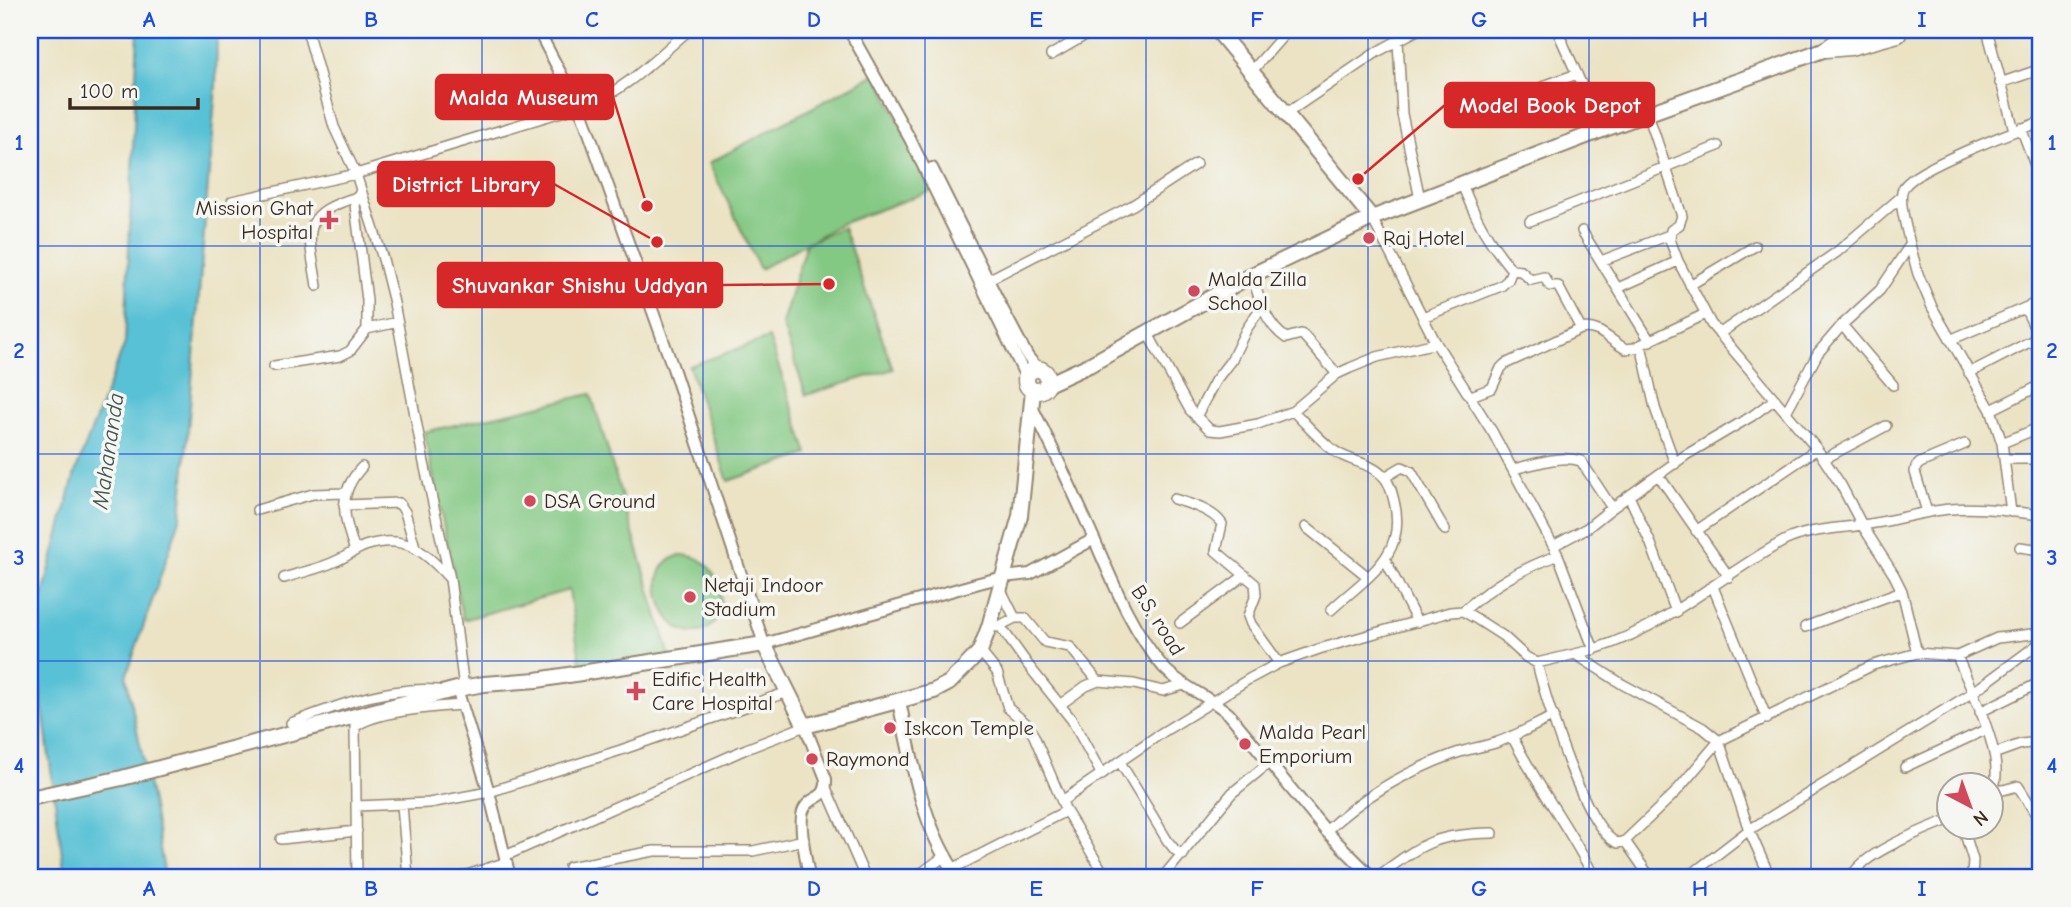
<svg xmlns="http://www.w3.org/2000/svg" width="2071" height="907" font-family="'Comic Neue',sans-serif">
<rect width="100%" height="100%" fill="#f6f6f2"/>
<filter id="ink" filterUnits="userSpaceOnUse"><feTurbulence type="fractalNoise" baseFrequency=".0143" numOctaves="2"/><feDisplacementMap in="SourceGraphic" scale="14" xChannelSelector="R" yChannelSelector="G"/><feConvolveMatrix kernelMatrix="1 2 1 2 8 2 1 2 1" color-interpolation-filters="sRGB"/></filter>
<filter id="wash" filterUnits="userSpaceOnUse"><feTurbulence type="fractalNoise" baseFrequency=".00686" numOctaves="4" result="noise"/><feDisplacementMap in="SourceGraphic" scale="28" xChannelSelector="R" yChannelSelector="G"/><feGaussianBlur stdDeviation="1.57" result="paint"/><feColorMatrix in="noise" values="0 0 0 0 0 0 0 0 0 0 0 0 0 0 0 0 0 1.4 0 .05"/><feComposite in="paint" operator="in"/></filter>
<g filter="url(#wash)">
<rect width="100%" height="100%" fill="#ebe3c4"/>
<path fill="#83c883" stroke="#5f7950" stroke-width="2" d="M877,73L931,191L840,224L807,243L843,227L893,369L806,395L782,324L806,243L760,269L709,163Z
M769,338L808,454L728,481L689,366Z
M591,394L671,660L582,673L569,590L463,620L424,432Z
M680,555C707,555 720,576 721,602C722,610 717,621 711,626C676,654 643,589 666,563C670,559 675,557 680,555Z"/>
<path fill="#58c1d5" stroke="#4a767a" stroke-width="2" d="M138,30H217L216,85L181,516L126,677L153,807L165,877H65L33,633L75,473L125,343Z"/>
</g>
<g filter="url(#ink)">
<g fill="none" stroke-linecap="round" stroke-linejoin="round">
<g stroke="#938671" stroke-width="12">
<path id="minor" d="M307,30L334,127L356,174L383,259L394,303L424,463L450,579L464,688
M1557,30L1602,130
M1987,30L2014,130
M1398,41L1402,114L1420,199
M1051,55L1094,30
M1252,71L1288,30
M2000,83L2041,69
M1532,93L1546,85L1577,74
M1287,113L1377,52L1417,30
M1648,114L1682,216L1679,225L1671,230L1670,240L1678,261L1711,324L1817,449L1841,485L1862,525L1894,575L1902,591L1917,653
M2021,128L2041,181
M361,190L355,205L367,300V329
M232,201L356,174L588,104C627,90 658,56 689,30
M1372,218L1436,343L1493,433L1558,555L1594,650
M1530,221L1718,146
M1582,231L1650,341
M1910,245L1918,274L1932,307L1991,410L2002,443
M1601,261L1669,235
M1512,270L1521,271L1531,280L1544,277L1550,286H1558L1581,329
M1252,275C1259,298 1265,324 1286,338L1301,334L1304,336L1337,374
M988,280L1133,205L1196,164
M1690,285L1755,246
M317,286C309,233 297,215 357,197
M1618,288L1678,261
M2025,308L2039,337
M1423,317L1501,286L1508,280L1512,270C1488,241 1476,220 1462,184
M1842,325L1893,385
M1147,332L1190,410L1210,430L1220,431L1258,424L1293,411L1337,374L1350,368L1377,357L1436,343
M1719,334L1837,252L1901,197
M1950,340L2041,301
M2033,341L2041,356
M1641,345L1655,408L1675,464
M274,366L340,356L350,351L367,329L398,322
M1969,373L2041,336
M1471,396L1492,388L1501,368L1505,364L1581,329C1598,324 1611,342 1626,349L1634,348L1705,314
M1991,410L2041,385
M1293,411C1307,425 1320,441 1336,452C1351,462 1372,463 1384,477C1390,483 1392,493 1394,501C1408,556 1366,577 1331,610
M1786,412L1818,353L1842,325L1880,290L1910,245C1908,232 1896,198 1904,187C1916,168 2016,130 2041,122
M1196,417L1215,381L1232,359L1246,330L1262,306
M1824,459L1886,426
M2006,459H2041
M1513,469C1533,465 1561,454 1581,461L1612,508
M1659,476L1729,577
M1385,477L1402,467L1411,471L1445,530
M1629,496L1651,544L1676,612
M1174,499C1190,504 1213,510 1222,524L1216,551L1255,584L1256,595L1248,616L1251,624L1279,663
M344,505L399,503L405,512L415,547
M257,510L313,494L345,493
M1927,512L1915,472L1916,467L1920,463L1965,444
M2011,512L2002,443L2041,427
M1306,527L1367,576
M1696,531L1817,449
M1553,546L1587,528L1612,508L1686,455L1752,416L1775,399
M2020,547L2041,550
M355,551C344,517 336,495 362,467
M1385,559L1417,622
M284,578C301,572 320,569 336,561C346,557 354,550 365,546C404,533 424,550 449,578
M1713,587L1767,719
M1000,588L1015,618
M1463,611C1496,583 1518,571 1558,555
M1180,623L1245,575
M1000,626L1028,665L1072,720L1102,775
M997,627L1015,618H1025L1045,642L1070,647L1098,681
M1805,627L1902,591
M980,651L997,672L1008,708L1028,725L1034,736L1066,811L1106,877
M1575,654C1656,637 1714,579 1784,541C1808,529 1836,529 1862,525C1892,522 1921,511 1951,509C1980,506 2012,512 2041,515
M1957,656L1997,638L2041,633
M1537,663C1545,697 1586,833 1618,843L1625,841L1650,877
M1061,704L1086,686L1098,681L1134,684L1163,691L1184,685
M1980,712L2041,682
M291,723C339,705 386,686 438,690
M1512,736C1536,785 1570,828 1594,877
M1996,753L2021,744L2041,742
M1120,762L1167,840L1175,850L1183,855
M1905,767L1987,729
M826,788L865,877
M1994,789L2003,790L2018,786L2041,822
M1062,801L1163,732L1249,679L1279,663L1319,649L1450,612L1463,611L1475,618L1503,636L1526,657L1537,663L1575,654L1622,684L1703,728L1719,741L1749,830L1770,877
M402,805L408,877
M356,806L429,803L489,792L621,750L788,692
M1963,827L1973,860L1972,877
M1326,831C1362,797 1407,771 1454,754C1467,749 1482,747 1495,743C1516,736 1535,725 1554,716
M281,839L357,831
M1625,841L1675,793L1719,741L1873,665L1917,653L1957,656C1969,686 2012,767 1990,794
M505,856L746,749L805,726
M569,867L654,851H753L804,840
M952,869L1066,811
M357,877L355,727C375,711 436,707 462,705
M461,877L507,862
M916,877L946,855
M1163,877L1232,793L1269,763
M1377,877C1423,843 1434,834 1493,833
M1688,877L1749,830L1972,693L2041,642
M1852,877C1860,854 1926,829 1948,820"/>
</g>
<g stroke="#938671" stroke-width="14">
<path id="tertiary" d="M538,30L583,116L673,368L764,644L979,583L1003,577L1030,574L1094,539
M849,30L910,139L1026,377
M932,168L1002,308L1028,357L1038,369
M1031,405C1054,450 1075,496 1095,541C1114,585 1133,632 1164,668C1183,688 1209,696 1229,714L1326,831L1372,877
M457,689L489,792L510,877
M805,726L826,779C827,801 812,794 804,809C797,822 807,862 809,877"/>
</g>
<g stroke="#938671" stroke-width="16">
<path id="secondary" d="M899,702C912,760 922,828 958,877"/>
</g>
<g stroke="#938671" stroke-width="18">
<path id="primary" d="M1217,30L1372,218
M1048,384L1089,365L1252,275L1372,218L1602,130L1826,49
M30,798L122,778L457,689L484,684L537,680L764,644L805,726L934,691L949,683L970,662L980,651L989,627L1020,516L1033,391"/>
</g>
<g stroke="#938671" stroke-width="19">
<path id="trunk" d="M1828,48L1854,30
M1826,49L1850,47L1898,34L1900,30"/>
</g>
<g stroke="#938671" stroke-width="19">
<path id="motorway" d="M1026 380a11 11 0 1 1 22 0a11 11 0 1 1-22 0Z"/>
</g>
<use href="#minor" stroke="#fff" stroke-width="9"/>
<use href="#tertiary" stroke="#fff" stroke-width="10"/>
<use href="#secondary" stroke="#fff" stroke-width="12"/>
<use href="#primary" stroke="#fff" stroke-width="14"/>
<use href="#trunk" stroke="#fff" stroke-width="16"/>
<use href="#motorway" stroke="#fff" stroke-width="16"/>
</g>
</g>
<path fill="none" stroke="#1d4ed8" stroke-width="2" stroke-opacity="0.55" d="M260,30V877M482,30V877M703,30V877M925,30V877M1146,30V877M1368,30V877M1589,30V877M1811,30V877M30,246H2041M30,454H2041M30,661H2041"/>
<g fill="#d1495b" stroke="#f6f6f2" stroke-width="2.5">
<path d="M325.5 209.5h7v7h7v7h-7v7h-7v-7h-7v-7h7z"/>
<circle cx="1369" cy="238" r="7"/>
<circle cx="1194" cy="291" r="7"/>
<circle cx="530" cy="501" r="7"/>
<circle cx="690" cy="597" r="7"/>
<path d="M632.5 680.5h7v7h7v7h-7v7h-7v-7h-7v-7h7z"/>
<circle cx="890" cy="728" r="7"/>
<circle cx="1245" cy="744" r="7"/>
<circle cx="812" cy="759" r="7"/>
</g>
<g text-anchor="middle" dominant-baseline="central" stroke-width="7" stroke-linejoin="round" paint-order="stroke">
<g font-size="21" fill="#3b2a1e" stroke="#f6f6f2" text-anchor="start">
<text x="313" y="208" text-anchor="end">Mission Ghat<tspan x="313" dy="24">Hospital</tspan></text>
<text x="1383" y="238">Raj Hotel</text>
<text x="1208" y="279">Malda Zilla<tspan x="1208" dy="24">School</tspan></text>
<text x="544" y="501">DSA Ground</text>
<text x="704" y="585">Netaji Indoor<tspan x="704" dy="24">Stadium</tspan></text>
<text x="652" y="679">Edific Health<tspan x="652" dy="24">Care Hospital</tspan></text>
<text x="904" y="728">Iskcon Temple</text>
<text x="1259" y="732">Malda Pearl<tspan x="1259" dy="24">Emporium</tspan></text>
<text x="826" y="759">Raymond</text>
</g>
<g font-size="21" fill="#3b2a1e" stroke="#f6f6f2">
<text transform="translate(1158 620) rotate(57)">B.S. road</text>
</g>
<g font-size="23" font-style="italic" fill="#445755" stroke="#f6f6f2">
<text transform="translate(108 451) rotate(-82)">Mahananda</text>
</g>
</g>
<path fill="none" stroke="#d62828" stroke-width="2.5" d="M647 206L613 97M1358 179L1445 105M657 242L554 184M829 284L722 285"/>
<g fill="#d62828" stroke="#f6f6f2" stroke-width="2.5">
<circle cx="647" cy="206" r="7"/>
<circle cx="1358" cy="179" r="7"/>
<circle cx="657" cy="242" r="7"/>
<circle cx="829" cy="284" r="7"/>
</g>
<g fill="#d62828" stroke="#d62828" stroke-width="2.5">
<rect x="436" y="75" width="177" height="44" rx="7"/>
<rect x="1445" y="83" width="209" height="44" rx="7"/>
<rect x="378" y="162" width="176" height="44" rx="7"/>
<rect x="438" y="263" width="284" height="44" rx="7"/>
</g>
<g font-size="23" text-anchor="middle" font-weight="bold" fill="#fff">
<text x="524" y="105">Malda Museum</text>
<text x="1550" y="113">Model Book Depot</text>
<text x="466" y="192">District Library</text>
<text x="580" y="293">Shuvankar Shishu Uddyan</text>
</g>
<rect width="2071" height="907" fill="none" stroke="#f6f6f2" stroke-width="77"/>
<g transform="translate(1970 806) rotate(139)"><circle r="33" fill="#f6f6f2" stroke="#aba49d" stroke-width="2"/>
<path d="M0-5L12 26L0 18L-12 26Z" fill="#d1495b"/>
<text y="-10" font-size="19" font-weight="bold" text-anchor="middle" fill="#3b2a1e">N</text>
</g>
<path d="M70 98v10h128v-10" fill="none" stroke="#3b2a1e" stroke-width="3.5"/>
<text x="80" y="98" font-size="21" fill="#3b2a1e" stroke="#f6f6f2" stroke-width="5" paint-order="stroke">100 m</text>
<rect x="38" y="38" width="1994" height="831" fill="none" stroke="#1d4ed8" stroke-width="2.5"/>
<g font-size="23" text-anchor="middle" font-weight="bold" fill="#1d4ed8">
<text x="149" y="27">A</text>
<text x="371" y="27">B</text>
<text x="592" y="27">C</text>
<text x="814" y="27">D</text>
<text x="1036" y="27">E</text>
<text x="1257" y="27">F</text>
<text x="1479" y="27">G</text>
<text x="1700" y="27">H</text>
<text x="1922" y="27">I</text>
<text x="19" y="150">1</text>
<text x="2052" y="150">1</text>
<text x="19" y="358">2</text>
<text x="2052" y="358">2</text>
<text x="19" y="565">3</text>
<text x="2052" y="565">3</text>
<text x="19" y="773">4</text>
<text x="2052" y="773">4</text>
<text x="149" y="896">A</text>
<text x="371" y="896">B</text>
<text x="592" y="896">C</text>
<text x="814" y="896">D</text>
<text x="1036" y="896">E</text>
<text x="1257" y="896">F</text>
<text x="1479" y="896">G</text>
<text x="1700" y="896">H</text>
<text x="1922" y="896">I</text>
</g>
</svg>
